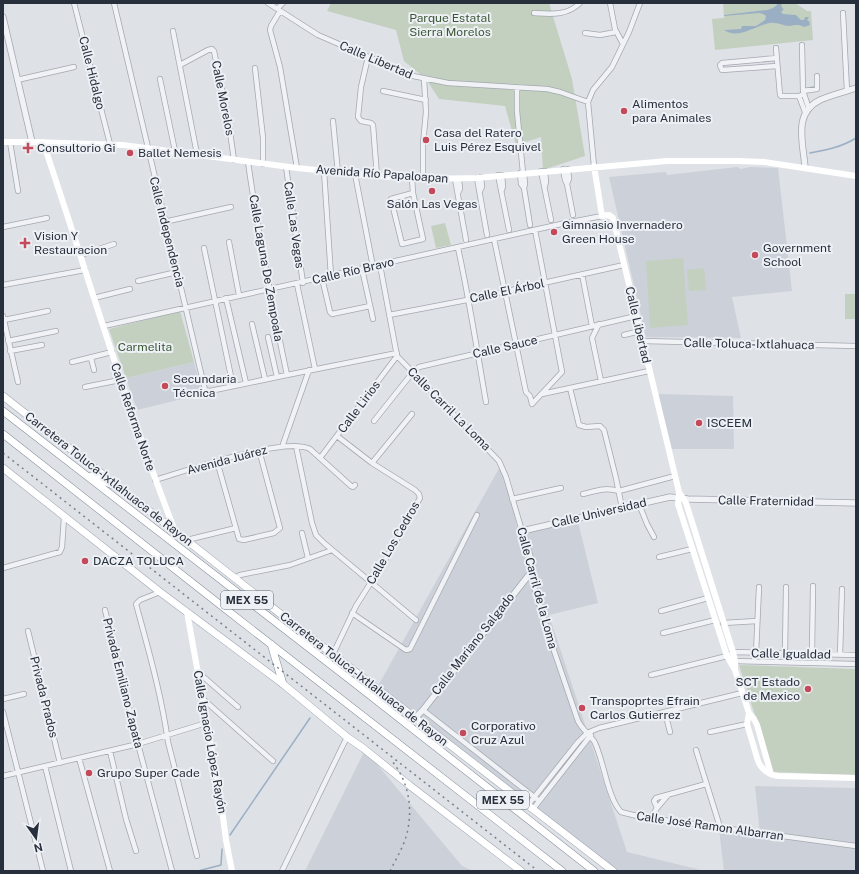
<svg xmlns="http://www.w3.org/2000/svg" width="859" height="874" font-family="'Public Sans',sans-serif">
<rect width="100%" height="100%" fill="#dee1e6"/>
<path fill="#ccd0d8" d="M737,167L741,169L750,167L778,168L792,291L732,297L741,338L646,337L609,177L666,172L667,175Z
M194,362L202,394L137,410L126,378Z
M657,394L733,396L734,449H672Z
M502,463L519,534L578,522L598,603L549,615L627,852L705,871H616L378,686Z
M365,750L462,866L473,871H305Z
M755,786L856,788V871H724L719,829L760,834Z"/>
<path fill="#c3d0c0" d="M331,3H549L572,79L585,156L543,170L541,137L516,145L505,106L439,99L426,79L404,61L396,30L327,11Z
M723,3H795L807,11H811L813,40L715,50L712,19L724,18Z
M445,223L451,245L436,248L431,226Z
M683,258L688,325L650,328L646,261Z
M704,268L706,290L689,291L687,270Z
M845,294H856V319H845Z
M180,311L194,362L126,378L109,329Z
M739,665L856,669V775L773,772Z"/>
<path fill="#9bafc4" d="M777,3H781L782,8L784,9L781,12L783,14L796,15L801,20H804L805,17H809L807,20L809,21L810,25L804,27C799,24 795,25 789,26C783,26 777,22 770,23C756,25 738,40 724,30L741,29L742,26H756L765,20L766,16L763,14L759,13L724,16V15L767,10L773,8L777,5Z"/>
<g fill="none" stroke-linecap="round" stroke-linejoin="round">
<path stroke="#9bafc4" stroke-width="1.5" d="M810,153C826,150 842,147 856,138
M230,835L310,718
M198,871L221,865L222,849"/>
<g stroke="#a4a8b0" stroke-width="6">
<path id="minor" d="M74,3L110,144
M114,3L205,390L210,391L287,375L397,353
M268,3L318,35L413,76L448,83L547,89L560,92L588,102
M610,3L615,29L623,44
M277,9L283,3
M280,11L271,26L270,30L280,67L297,168
M534,13C551,14 567,16 580,3
M843,13L847,91
M173,31L197,154
M585,33L600,35L616,32
M802,45L803,91L809,109
M776,48L780,95L781,96H799L804,94
M368,57L361,87L358,117L361,121L371,123L373,125L377,176
M777,58L722,63L720,65L721,68L722,70L777,66
M180,65L208,50L212,49L214,51L229,125L234,160
M255,68L263,138V164
M160,79L175,151
M17,80L74,67
M517,87V111L523,173
M383,91L426,100
M803,91L817,89V76
M799,96L805,112
M333,121L338,173
M10,142L18,191
M248,162C258,233 272,304 287,375
M594,166L588,102L593,90L612,67L629,32L640,3
M286,167L303,283
M563,169L565,180L567,184L573,215
M324,171L331,276
M541,171L551,220
M520,173L521,184L524,188
M524,173L525,184L524,188L530,225
M355,174L373,267
M498,175L509,230
M412,178L413,193L423,239L402,244L391,199L413,193
M477,178L487,235
M423,179V144L426,112L424,79
M455,179L466,240
M567,184L569,179L568,169
M545,186L546,182L545,171
M502,190L503,186L502,175
M480,191L482,187L481,177
M458,193L460,189L459,179
M164,222L231,207
M3,227L47,218
M494,239L526,392L530,396L532,404
M229,242L239,295
M204,248L233,386
M458,248C469,298 477,350 486,402
M81,255L114,244
M380,265L397,356L499,461L506,477L522,531
M362,269L373,319
M582,274L592,326
M322,278L330,312L332,314L370,306
M138,281L177,272
M297,284L315,369
M3,285L85,270
M94,298L130,289
M226,298L246,383
M389,315L467,300L624,265
M3,316L18,382
M4,320L48,311
M252,324L265,379
M599,324L592,338L601,381
M104,326L561,224L602,216
M624,335L640,331
M268,337L277,377
M8,341L56,331
M642,341L856,346
M10,351L42,345
M91,358L94,370
M72,362L112,352
M85,387L120,380
M570,388L579,425L586,427L600,426L604,430L616,478L622,508
M542,394L649,371
M532,404L562,372L535,230
M374,421L413,372L419,367L636,316
M296,446L312,523L316,535L324,543L416,620
M282,447L309,370
M320,458L397,356
M217,461L239,539L244,540L274,533L280,528L259,450
M372,463L412,414
M155,480C185,471 285,436 310,449L351,486L353,487L355,485
M583,494C596,491 605,487 619,491L675,476
M512,499L561,488
M639,504L647,524L654,537
M302,533L308,558
M187,540L236,528
M659,557L692,549
M3,568L60,552L62,547L64,517
M532,571L534,587L549,636L578,721C582,729 589,734 594,741C604,760 607,797 621,812L641,817L856,846
M234,578L240,575L290,565L332,550
M160,592L140,600L136,604C148,648 162,697 168,742L197,856
M105,610L138,744L172,871
M661,611L708,598
M352,613L406,650L410,649L477,515
M723,623L757,621
M28,631L60,763
M663,633L715,620
M333,654L356,606L387,557L420,498L419,494L415,490L372,463L337,436
M785,654L786,587
M812,654L813,586
M840,655L842,589
M733,661L856,664
M754,661L756,653L759,587
M199,673L238,707
M651,675L727,656L733,652L856,655
M3,699L24,694
M203,699L273,761
M423,710L538,800
M3,712L43,871
M665,712L670,732
M710,732L747,724
M696,750L720,827
M110,751L126,819L136,851
M79,758L110,871
M45,766L71,871
M3,776L138,744L206,723
M528,805L578,742L587,733L599,728L742,693
M657,808L654,801L656,798L706,784
M533,809L591,735
M651,818L657,808L668,795
M282,871L347,737"/>
</g>
<g stroke="#a4a8b0" stroke-width="7">
<path id="tertiary" d="M3,17L32,142
M805,167C803,142 793,113 820,100C831,95 844,92 856,88
M415,718L423,710L532,571V563L522,531L670,497L688,499L856,503"/>
</g>
<g stroke="#9ea6b1" stroke-width="8">
<path id="primary" d="M3,396L269,605L613,871
M3,468L160,592L283,684L347,737L363,748L409,785L521,871"/>
</g>
<g stroke="#868f9c" stroke-width="8">
<path id="trunk" d="M3,411L353,682L594,871
M3,434L223,607L562,871
M92,476L122,489
M297,627L310,646
M271,644L283,684"/>
</g>
<use href="#minor" stroke="#f0f2f5" stroke-width="4.5"/>
<use href="#tertiary" stroke="#f0f2f5" stroke-width="5.5"/>
<path stroke="#fff" stroke-width="6" d="M3,142H32L123,145L297,168L365,175L423,179L477,178L667,161H739L764,162L856,176
M43,142C87,272 125,403 175,531
M594,166L602,216L609,215L613,218L679,492L678,504L727,656L735,670L749,713L754,719L757,725L771,774
M679,492L686,503L733,652L735,661V670
M187,612L221,802L226,840L232,871
M749,713L747,724L758,761C761,769 769,775 778,776L856,778"/>
<use href="#primary" stroke="#fff" stroke-width="7"/>
<use href="#trunk" stroke="#fff" stroke-width="7"/>
<path stroke="#78818f" stroke-width="1.5" stroke-dasharray="2 4" stroke-linecap="butt" d="M3,453L538,871
M390,871C395,861 401,851 405,840C414,813 410,782 391,760"/>
</g>
<g fill="#c44a5b" stroke="#edf0f4" stroke-width="1.5">
<circle cx="624" cy="111" r="4"/>
<circle cx="426" cy="140" r="4"/>
<path d="M26 142h4v4h4v4h-4v4h-4v-4h-4v-4h4z"/>
<circle cx="130" cy="153" r="4"/>
<circle cx="432" cy="191" r="4"/>
<circle cx="554" cy="232" r="4"/>
<path d="M23 237h4v4h4v4h-4v4h-4v-4h-4v-4h4z"/>
<circle cx="755" cy="255" r="4"/>
<circle cx="165" cy="386" r="4"/>
<circle cx="699" cy="423" r="4"/>
<circle cx="85" cy="561" r="4"/>
<circle cx="808" cy="689" r="4"/>
<circle cx="582" cy="708" r="4"/>
<circle cx="463" cy="733" r="4"/>
<circle cx="89" cy="773" r="4"/>
</g>
<g text-anchor="middle" dominant-baseline="central" stroke-width="4" stroke-linejoin="round" paint-order="stroke">
<g fill="#edf0f4" stroke="#636973" stroke-width="1">
<rect x="221" y="591" width="52" height="18" rx="3"/>
<rect x="477" y="791" width="52" height="18" rx="3"/>
</g>
<g font-size="11" font-weight="bold" fill="#282f3c">
<text x="247" y="600">MEX 55</text>
<text x="503" y="800">MEX 55</text>
</g>
<g font-size="12" fill="#3c5736" stroke="#edf0f4">
<text x="450" y="18">Parque Estatal<tspan x="450" dy="14">Sierra Morelos</tspan></text>
<text x="145" y="347">Carmelita</text>
</g>
<g font-size="12" fill="#282f3c" stroke="#edf0f4">
<text transform="translate(376 60) rotate(23)">Calle Libertad</text>
<text transform="translate(92 73) rotate(76)">Calle Hidalgo</text>
<text transform="translate(223 98) rotate(79)">Calle Morelos</text>
<text transform="translate(382 174) rotate(4)">Avenida Río Papaloapan</text>
<text transform="translate(294 225) rotate(82)">Calle Las Vegas</text>
<text transform="translate(167 232) rotate(76)">Calle Independencia</text>
<text transform="translate(266 268) rotate(80)">Calle Laguna De Zempoala</text>
<text transform="translate(353 271) rotate(-13)">Calle Río Bravo</text>
<text transform="translate(507 291) rotate(-12)">Calle El Árbol</text>
<text transform="translate(638 325) rotate(77)">Calle Libertad</text>
<text transform="translate(749 344) rotate(1)">Calle Toluca-Ixtlahuaca</text>
<text transform="translate(505 347) rotate(-13)">Calle Sauce</text>
<text transform="translate(359 407) rotate(-53)">Calle Lirios</text>
<text transform="translate(449 409) rotate(45)">Calle Carril La Loma</text>
<text transform="translate(133 417) rotate(71)">Calle Reforma Norte</text>
<text transform="translate(227 460) rotate(-15)">Avenida Juárez</text>
<text transform="translate(109 479) rotate(38)">Carretera Toluca-Ixtlahuaca de Rayon</text>
<text transform="translate(766 501) rotate(1)">Calle Fraternidad</text>
<text transform="translate(599 513) rotate(-13)">Calle Universidad</text>
<text transform="translate(393 543) rotate(-60)">Calle Los Cedros</text>
<text transform="translate(537 588) rotate(75)">Calle Carril de la Loma</text>
<text transform="translate(473 644) rotate(-52)">Calle Mariano Salgado</text>
<text transform="translate(791 654) rotate(1)">Calle Igualdad</text>
<text transform="translate(364 679) rotate(38)">Carretera Toluca-Ixtlahuaca de Rayon</text>
<text transform="translate(123 683) rotate(76)">Privada Emiliano Zapata</text>
<text transform="translate(44 697) rotate(76)">Privada Prados</text>
<text transform="translate(210 742) rotate(80)">Calle Ignacio López Rayón</text>
<text transform="translate(710 826) rotate(8)">Calle José Ramon Albarran</text>
</g>
<g font-size="12" fill="#282f3c" stroke="#edf0f4" text-anchor="start">
<text x="632" y="104">Alimentos<tspan x="632" dy="14">para Animales</tspan></text>
<text x="434" y="133">Casa del Ratero<tspan x="434" dy="14">Luis Pérez Esquivel</tspan></text>
<text x="37" y="148">Consultorio Gi</text>
<text x="138" y="153">Ballet Nemesis</text>
<text x="432" y="204" text-anchor="middle">Salón Las Vegas</text>
<text x="562" y="225">Gimnasio Invernadero<tspan x="562" dy="14">Green House</tspan></text>
<text x="34" y="236">Vision Y<tspan x="34" dy="14">Restauracion</tspan></text>
<text x="763" y="248">Government<tspan x="763" dy="14">School</tspan></text>
<text x="173" y="379">Secundaria<tspan x="173" dy="14">Técnica</tspan></text>
<text x="707" y="423">ISCEEM</text>
<text x="93" y="561">DACZA TOLUCA</text>
<text x="800" y="682" text-anchor="end">SCT Estado<tspan x="800" dy="14">de Mexico</tspan></text>
<text x="590" y="701">Transpoprtes Efrain<tspan x="590" dy="14">Carlos Gutierrez</tspan></text>
<text x="471" y="726">Corporativo<tspan x="471" dy="14">Cruz Azul</tspan></text>
<text x="97" y="773">Grupo Super Cade</text>
</g>
</g>
<rect width="859" height="874" fill="none" stroke="#282f3c" stroke-width="8"/>
<g transform="translate(36 838) rotate(166)" stroke="#edf0f4" stroke-width="3" paint-order="stroke">
<path d="M0-3L7 15L0 10L-7 15Z" fill="#282f3c"/>
<text y="-6" font-size="11" font-weight="bold" text-anchor="middle" fill="#282f3c">N</text>
</g>
</svg>
